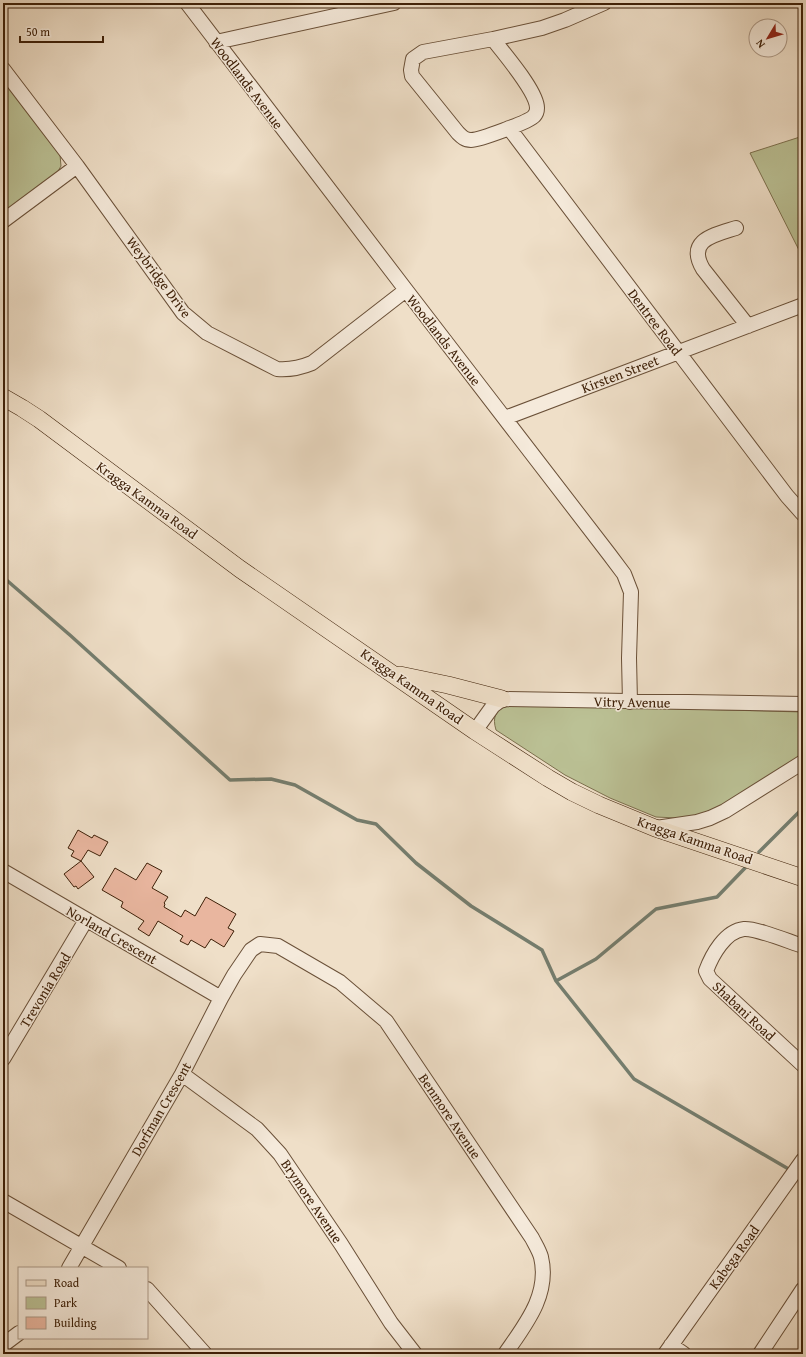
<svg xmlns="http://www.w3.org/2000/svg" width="806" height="1357" font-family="'Gentium Book Plus',serif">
<rect width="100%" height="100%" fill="#efdfc8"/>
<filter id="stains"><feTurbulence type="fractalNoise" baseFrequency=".005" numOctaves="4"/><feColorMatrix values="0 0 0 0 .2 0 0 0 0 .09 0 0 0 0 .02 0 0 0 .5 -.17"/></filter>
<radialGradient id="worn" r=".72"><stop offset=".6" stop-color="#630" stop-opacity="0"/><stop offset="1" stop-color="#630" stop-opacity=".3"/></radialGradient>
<path fill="#bbc195" stroke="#7c704e" d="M3,79L60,155L61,166L57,173L3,214Z
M803,136V258L750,153Z
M530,705L803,712V755L715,810L698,816L677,818L656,817L610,798L565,775L496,730C488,704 513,705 530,705Z"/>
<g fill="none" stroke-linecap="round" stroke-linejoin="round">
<path stroke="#757e6f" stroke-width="3.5" d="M3,577L71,636L230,780L271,779L295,785L357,820L376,824L416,863L471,906L542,950L556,981L634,1079L792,1171
M759,852L803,808
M556,981L596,959L656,909L717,897L745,868"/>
</g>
<path fill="#e9b69f" stroke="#3e2008" d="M78,830L92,838L94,835L108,842L100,856L88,850L81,861L94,877L78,889L76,886L74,887L64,874L81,861L71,856L74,851L68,848Z
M147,863L162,871L152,888L168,897L164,903L165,904L164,907L181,917L185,910L195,916L206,897L236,914L228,928L234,931L224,947L211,939L205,948L191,940L188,945L180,941L183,936L158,921L149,936L138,929L144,921L121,907L123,902L102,890L115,868L136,880Z"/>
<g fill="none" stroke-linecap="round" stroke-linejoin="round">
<g stroke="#6a5038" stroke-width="16">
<path id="minor" d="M187,3L406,290L609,554L624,574L631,592L629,658L630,702
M493,39C504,54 537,91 537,108C537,111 536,114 534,116C529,122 479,140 471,140C465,140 462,137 458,133L412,76L411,70L413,59L423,52L493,39L542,28L565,20L604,3
M216,42L394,3
M3,69L77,166L183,313L207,333L277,369C290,370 300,368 312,363L406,290
M509,128L787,496L803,514
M3,221L77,166
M736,228C714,235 686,240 703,269L748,326
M505,418L803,305
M475,731L493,706L502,699L803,704
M656,828L697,822L710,818L725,811L803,762
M3,871L221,998
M803,946C790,942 756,928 744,929C725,931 712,955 706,971L710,979L803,1065
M3,1059L86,920
M182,1074L257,1129L280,1154L341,1244L391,1323L415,1354
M3,1201L119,1268
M69,1268L182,1074L221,998L234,975L251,950L260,944L278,946L340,982L386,1021L532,1238C535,1244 539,1250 541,1257C550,1295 525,1325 505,1354
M147,1289L205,1354
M3,1345L19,1333
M671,1345L684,1354
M665,1354L803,1160
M760,1354L803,1289"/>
</g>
<g stroke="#3e2008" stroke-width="18">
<path id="major" d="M3,397L22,408L39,419L240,569L475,731L548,778L572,792L599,805L655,828L803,878
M400,675L448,685L502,699"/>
</g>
<use href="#minor" stroke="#f5eadb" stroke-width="14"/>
<use href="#major" stroke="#efdfc8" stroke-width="17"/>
</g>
<g text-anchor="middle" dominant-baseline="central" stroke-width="3" stroke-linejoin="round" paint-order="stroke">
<g font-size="14" fill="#3e2008" stroke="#f5eadb">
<text transform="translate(247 83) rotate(53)">Woodlands Avenue</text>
<text transform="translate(159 277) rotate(53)">Weybridge Drive</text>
<text transform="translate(655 322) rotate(53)">Dentree Road</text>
<text transform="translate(444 340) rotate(52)">Woodlands Avenue</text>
<text transform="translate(620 374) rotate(-21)">Kirsten Street</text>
<text transform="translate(147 500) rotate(36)">Kragga Kamma Road</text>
<text transform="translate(412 686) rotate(35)">Kragga Kamma Road</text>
<text transform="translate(632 702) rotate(1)">Vitry Avenue</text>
<text transform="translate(695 840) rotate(19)">Kragga Kamma Road</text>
<text transform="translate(112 935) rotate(30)">Norland Crescent</text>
<text transform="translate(45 990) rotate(-59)">Trevonia Road</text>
<text transform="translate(744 1011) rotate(43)">Shabani Road</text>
<text transform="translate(161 1109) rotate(-60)">Dorfman Crescent</text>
<text transform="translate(450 1116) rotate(56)">Benmore Avenue</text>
<text transform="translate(312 1201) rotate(56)">Brymore Avenue</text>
<text transform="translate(734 1257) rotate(-54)">Kabega Road</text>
</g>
</g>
<rect width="806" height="1357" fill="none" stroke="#efdfc8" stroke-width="16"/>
<rect x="4" y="4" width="798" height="1349" fill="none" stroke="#3e2008" stroke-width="2"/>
<rect x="8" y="8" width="790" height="1341" fill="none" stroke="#3e2008"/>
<rect x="18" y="1267" width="130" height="72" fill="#f5eadb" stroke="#ac9987"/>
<rect x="26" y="1280" width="20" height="6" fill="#efdfc8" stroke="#ac9987"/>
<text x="54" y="1287" font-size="12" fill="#3e2008">Road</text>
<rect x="26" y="1297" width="20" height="12" fill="#bbc195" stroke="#ac9987"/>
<text x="54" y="1307" font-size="12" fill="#3e2008">Park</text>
<rect x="26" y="1317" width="20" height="12" fill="#e9b69f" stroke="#ac9987"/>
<text x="54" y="1327" font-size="12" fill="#3e2008">Building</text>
<g transform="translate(768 38) rotate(232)"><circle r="19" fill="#f5eadb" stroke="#ac9987"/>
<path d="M0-3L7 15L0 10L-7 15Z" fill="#8f2418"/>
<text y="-6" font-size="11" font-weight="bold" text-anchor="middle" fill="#3e2008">N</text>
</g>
<path d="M20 36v6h83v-6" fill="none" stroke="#3e2008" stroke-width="2"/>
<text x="26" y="36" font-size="12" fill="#3e2008" stroke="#f5eadb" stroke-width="3" paint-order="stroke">50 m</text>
<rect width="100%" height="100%" filter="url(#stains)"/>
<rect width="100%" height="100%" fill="url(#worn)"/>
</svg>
